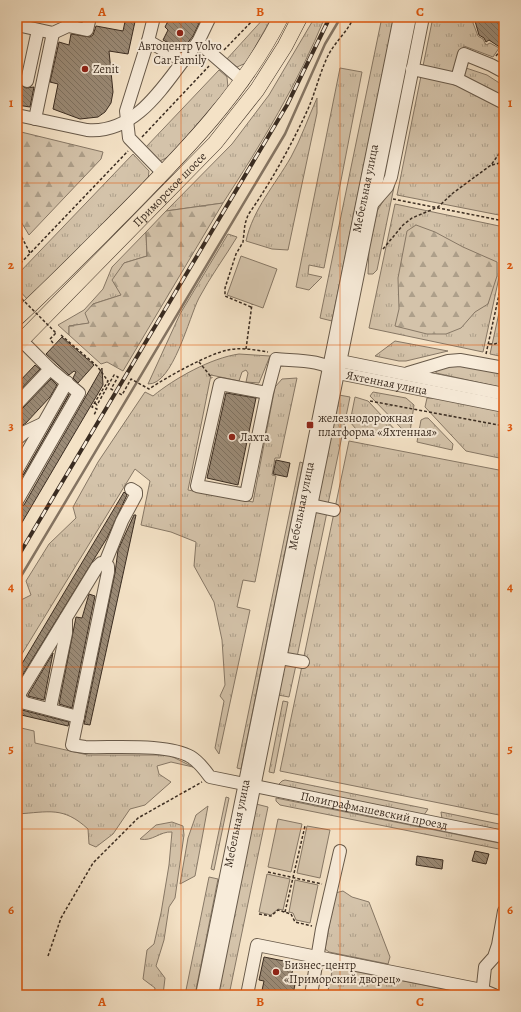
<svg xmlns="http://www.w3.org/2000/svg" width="521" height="1012" font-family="Alegreya,serif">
<defs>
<pattern id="grass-tufts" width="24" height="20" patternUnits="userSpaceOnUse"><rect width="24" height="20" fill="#d4c3aa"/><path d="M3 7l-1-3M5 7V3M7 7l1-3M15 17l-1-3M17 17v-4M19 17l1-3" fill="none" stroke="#ad9f8a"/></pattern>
<pattern id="forest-firs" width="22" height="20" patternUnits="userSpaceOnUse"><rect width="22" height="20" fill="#d4c3aa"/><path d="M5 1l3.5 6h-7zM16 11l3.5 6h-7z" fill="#ad9f8a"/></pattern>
<pattern id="building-back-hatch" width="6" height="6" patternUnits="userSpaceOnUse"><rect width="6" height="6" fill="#9b8b77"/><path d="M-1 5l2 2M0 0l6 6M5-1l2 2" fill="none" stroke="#7f7261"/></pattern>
</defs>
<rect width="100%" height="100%" fill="#f4e2c6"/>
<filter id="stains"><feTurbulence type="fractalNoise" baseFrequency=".005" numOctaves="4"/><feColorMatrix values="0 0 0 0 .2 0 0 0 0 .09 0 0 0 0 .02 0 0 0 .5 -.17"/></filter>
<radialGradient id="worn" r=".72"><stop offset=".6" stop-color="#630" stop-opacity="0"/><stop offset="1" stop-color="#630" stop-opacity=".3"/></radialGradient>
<path fill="url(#grass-tufts)" stroke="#877866" d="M265,17H272L246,63L237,67L226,60Z
M315,17H325C298,83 262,143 223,203L166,211L232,144L269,95Z
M382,17H394L332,321L320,318Z
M433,17H474L473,23L478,36L483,39L486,45L490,43L499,48L493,57L464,46L458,71L455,73L423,66Z
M463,67L487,75L504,86V99L461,77Z
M340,68L362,72L324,268L309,265L308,274L322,277L309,290L296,287Z
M219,70L227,77L228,88L170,156L160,161L145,148Z
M421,76L448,80L504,108V216L397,195Z
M317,98V113L288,250L272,249L246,241C253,209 275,185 291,157C301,139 308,118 317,98Z
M133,154L149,171L148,180L28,300L17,288V275Z
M395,182L377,270L373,274H368L369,249L377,211Z
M395,204L504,227V254L483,352L369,328Z
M146,232L147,256L124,263L121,295L93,304L90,323L69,326V335L58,325L84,310L103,289L112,267Z
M228,234L237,237C225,257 210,277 199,298C189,317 173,385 148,384L180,314Z
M504,290V357L490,354Z
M395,341L448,351L406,361H399L375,356Z
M239,354L270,356L259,383L246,382L248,373L246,370L242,372L239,381L211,375L188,490L253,502L275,387L282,379L297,378L280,458H275L272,475L276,476L255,582L243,580L237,607L250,610L219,754L215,748L224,701L220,696L225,685L222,640L214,602L194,566L196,542L171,532L141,525L150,481L135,469L17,662V602L31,595L26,581L49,544L76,518L73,507L98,462L145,392L153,396C175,378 211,358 239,354Z
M451,366H460L504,374V388L436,373V370Z
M373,392L406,398L414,405L410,432H405L370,396Z
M339,395L350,397L328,504L318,501Z
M355,397L368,401L399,434V437L356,429L350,422Z
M427,398L453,399L504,409V459L466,451L425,407Z
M425,418H428L453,444L452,450L417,442L421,420Z
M349,441L504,471V816L280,771Z
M300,462L303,463L241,769L237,768Z
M316,511L327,512L297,657L286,654Z
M284,664L296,665L289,697L278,695Z
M283,701L288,702L274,773L269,772Z
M17,727L34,731L35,743L88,755H169L193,767L171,762L157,766L159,774L171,782L145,805L130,809L113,834L96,847L89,844L88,829C63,806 49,812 17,814Z
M285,780L428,809L424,815L278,785L282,781Z
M226,797L229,798L214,870L211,869Z
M276,798L504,844V850L280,805L276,801Z
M256,804L268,807L229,995H217Z
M208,806L195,876L180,884L188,838L196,815Z
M441,812L504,825V831L442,819Z
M172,822L183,826L184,835L175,898L169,907L164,940L156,966L165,978L163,995H154L155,988L143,979L147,950L154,944L161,913L169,865L172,832C160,831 152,842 140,839L156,825Z
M209,877L218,879L195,995H185Z
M343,891L352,897L369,902L390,957L388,964L329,952L325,949L335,893Z
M333,967L473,995H327Z"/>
<path fill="url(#forest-firs)" stroke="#877866" d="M17,131L103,152L101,159L29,235L17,215Z
M223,203L123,371L107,362L101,364L69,335V326L89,323L85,313L93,304L121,295L112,280L124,263L147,256L146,232L166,211Z
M416,225L435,232L463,247L497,262V276L488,304L475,312L461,328L446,334H427L395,326L399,309L398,278L407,231Z"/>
<path fill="#d4c3aa" stroke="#877866" d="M241,256L277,269L263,308L227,295Z
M278,819L302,824L291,872L268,867Z
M307,826L330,830L320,878L297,873Z
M267,874L290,879L283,910L278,909L271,915L259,912Z
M295,880L318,885L310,923L296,920L293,913L289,912Z"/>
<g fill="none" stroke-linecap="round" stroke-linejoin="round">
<path stroke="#847462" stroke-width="2.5" d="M17,583L285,134L325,44L341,17"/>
</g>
<path fill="url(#building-back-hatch)" stroke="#3a2c21" d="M126,17H136L128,54L109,51L113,92L111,103L105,112L98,117L80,119L53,109L58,84L50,82L59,42L69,45L71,34L90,37L93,35L96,26L123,31Z
M170,17H202L193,36L182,50L163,40L168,30L165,27Z
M476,17H496L504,31V50L489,40L486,42L484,38L479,35L475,21Z
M17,83L26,88L34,87L30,107L17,105Z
M62,337L94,365L78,383L73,378L76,372L74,371L69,375L46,354Z
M35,365L40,369L17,393V384Z
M102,368L103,385L17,531V508L24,505Z
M51,379L57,385L50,397L26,423L17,429V411L22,409Z
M226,393L256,398L238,485L207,478Z
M69,394V395L17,486V477L24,474Z
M276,460L290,463L287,477L273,474Z
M124,492L127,495L107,538L17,684V672Z
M134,515H136L90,725L84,724L115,573L118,550Z
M89,594L95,596L72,708L59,704L76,617L82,618Z
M53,653L44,700L28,696V695Z
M22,710L69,722L68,726L17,714V711Z
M475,851L489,854L486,864L472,861Z
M417,856L443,860L442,869L416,865Z
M264,957L294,963L290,983L295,984L293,995H261L264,981L259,980Z"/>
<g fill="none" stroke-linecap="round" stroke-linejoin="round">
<g stroke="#685a4a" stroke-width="14">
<g id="minor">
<path d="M154,17L148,41L126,111L129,138L163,173"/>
<path d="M17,27V25L53,33L68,26L87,30L90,17"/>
<path d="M148,41L183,61L198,42L210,17"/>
<path d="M198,42L243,81"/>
<path d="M412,69L457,79L504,103"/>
<path d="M457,79L464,54L491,65L504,72"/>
<path d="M27,81L38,30"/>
<path d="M17,115L87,130C132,134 159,93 183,61"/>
<path d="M35,119L53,33"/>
<path d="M373,203L387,187L391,177L423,17"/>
<path d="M333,364L340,361L504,394"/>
<path d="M408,373L448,361L460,360L504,368"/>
<path id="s1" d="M267,393L220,384L197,486L246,495L267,393L276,359C297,361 322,359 338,373L504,406"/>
<path d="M17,404L50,369"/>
<path d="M17,439L25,432L42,424"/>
<path d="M17,470L67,382"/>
<path d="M17,501L79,393L50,369L21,340"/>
<path d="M311,505L334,510"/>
<path d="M105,563L122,521L136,495V492L131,489"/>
<path d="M280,658L303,662"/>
<path d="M20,699L25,703L78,717"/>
<path id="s2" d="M17,704L20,699V693L97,567L101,563H105L108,566V572L72,745L85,747C112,748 168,743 191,757C199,762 205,770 210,777L504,837"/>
<path d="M50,709L66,633V618"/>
<path id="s3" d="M202,995L400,17"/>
<path d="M212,995L410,17"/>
<path d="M247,995L257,945L482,990L494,995"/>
<path d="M311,995L322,929L340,851"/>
<path d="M482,995L485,967L494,957L498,945L504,911"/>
</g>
</g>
<g stroke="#3a2c21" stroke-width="16">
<g id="major">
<path d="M17,318C55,283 91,246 127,210C185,151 243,92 281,17"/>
<path id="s4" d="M17,345L215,143L257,90L285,46L300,17"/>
</g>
</g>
<path stroke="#3a2c21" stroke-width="1.5" stroke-dasharray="3 2" stroke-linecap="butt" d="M224,50L256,17
M496,56L502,48
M142,137L209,66
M492,165L504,162
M393,199L504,221
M17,228L30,253
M383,249L403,225L412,218L438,207L453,193L491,165L504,147
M17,267L128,151
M17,296L18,295
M251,307L225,296V288L236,254L243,242L245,224L248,215C271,182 291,146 308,109C315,93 319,76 326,60C333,43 347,33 354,17
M61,335L97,366L108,381L92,407L97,409L94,415
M53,343L50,339L56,333
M489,344H495L504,340
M246,349L252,304
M486,354L504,272
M199,362L212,378
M370,401L504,426
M95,403L97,405L114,375L118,377L111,389L122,395L131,379L149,389C167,377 208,354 228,350C241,347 255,350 268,352
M268,872L322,884
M285,912L305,826
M259,914L271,916L278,910L291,914L295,922L312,926
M48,956L61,918L93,863L138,818L202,782"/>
<use href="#minor" stroke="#f8ecda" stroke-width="12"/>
<use href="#major" stroke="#f4e2c6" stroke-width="15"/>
<g stroke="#3a2c21" stroke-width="4">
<path id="rail" d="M17,558L287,105L330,17"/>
</g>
<use href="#rail" stroke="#f8ecda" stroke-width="2.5" stroke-dasharray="8" stroke-linecap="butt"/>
<path stroke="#3a2c21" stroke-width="1.5" stroke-dasharray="3 2" stroke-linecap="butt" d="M18,295L56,333"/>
</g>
<path fill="none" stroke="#df570d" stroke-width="1" stroke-opacity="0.55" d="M181,17V995M340,17V995M17,183H504M17,345H504M17,506H504M17,667H504M17,829H504"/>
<g fill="#8f2418" stroke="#f8ecda" stroke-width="1.5">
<circle cx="180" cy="33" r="4"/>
<circle cx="85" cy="69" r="4"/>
<rect x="306" y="421" width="8" height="8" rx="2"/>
<circle cx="232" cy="437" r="4"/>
<circle cx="276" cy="972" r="4"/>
</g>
<g text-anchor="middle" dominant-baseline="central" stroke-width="4" stroke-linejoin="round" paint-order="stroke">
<g font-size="12" fill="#3a2c21" stroke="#f8ecda" text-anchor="start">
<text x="180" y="46" text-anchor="middle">Автоцентр Volvo<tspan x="180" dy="14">Car Family</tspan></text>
<text x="93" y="69">Zenit</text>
<text x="318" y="418">железнодорожная<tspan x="318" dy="14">платформа «Яхтенная»</tspan></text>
<text x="240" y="437">Лахта</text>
<text x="284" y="965">Бизнес-центр<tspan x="284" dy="14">«Приморский дворец»</tspan></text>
</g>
<g font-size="12" fill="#3a2c21" stroke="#f8ecda">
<text stroke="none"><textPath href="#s4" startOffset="218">Приморское шоссе</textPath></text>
<text stroke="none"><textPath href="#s3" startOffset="823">Мебельная улица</textPath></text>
<text stroke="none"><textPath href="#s1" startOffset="456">Яхтенная улица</textPath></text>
<text stroke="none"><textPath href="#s3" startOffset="499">Мебельная улица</textPath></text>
<text stroke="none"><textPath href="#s2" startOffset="672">Полиграфмашевский проезд</textPath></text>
<text stroke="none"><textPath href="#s3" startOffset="175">Мебельная улица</textPath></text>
</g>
</g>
<rect width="521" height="1012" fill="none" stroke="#f4e2c6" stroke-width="44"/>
<rect x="22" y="22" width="477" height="968" fill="none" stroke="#df570d" stroke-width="1.5"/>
<g font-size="13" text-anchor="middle" font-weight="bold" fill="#df570d">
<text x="102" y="16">A</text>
<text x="260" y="16">B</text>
<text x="420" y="16">C</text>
<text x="11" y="107">1</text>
<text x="510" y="107">1</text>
<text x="11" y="269">2</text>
<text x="510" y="269">2</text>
<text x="11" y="430">3</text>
<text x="510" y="430">3</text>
<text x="11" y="591">4</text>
<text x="510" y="591">4</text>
<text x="11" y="753">5</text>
<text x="510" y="753">5</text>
<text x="11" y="914">6</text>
<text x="510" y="914">6</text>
<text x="102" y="1006">A</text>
<text x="260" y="1006">B</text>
<text x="420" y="1006">C</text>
</g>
<rect width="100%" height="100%" filter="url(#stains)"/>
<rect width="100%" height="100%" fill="url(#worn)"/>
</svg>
